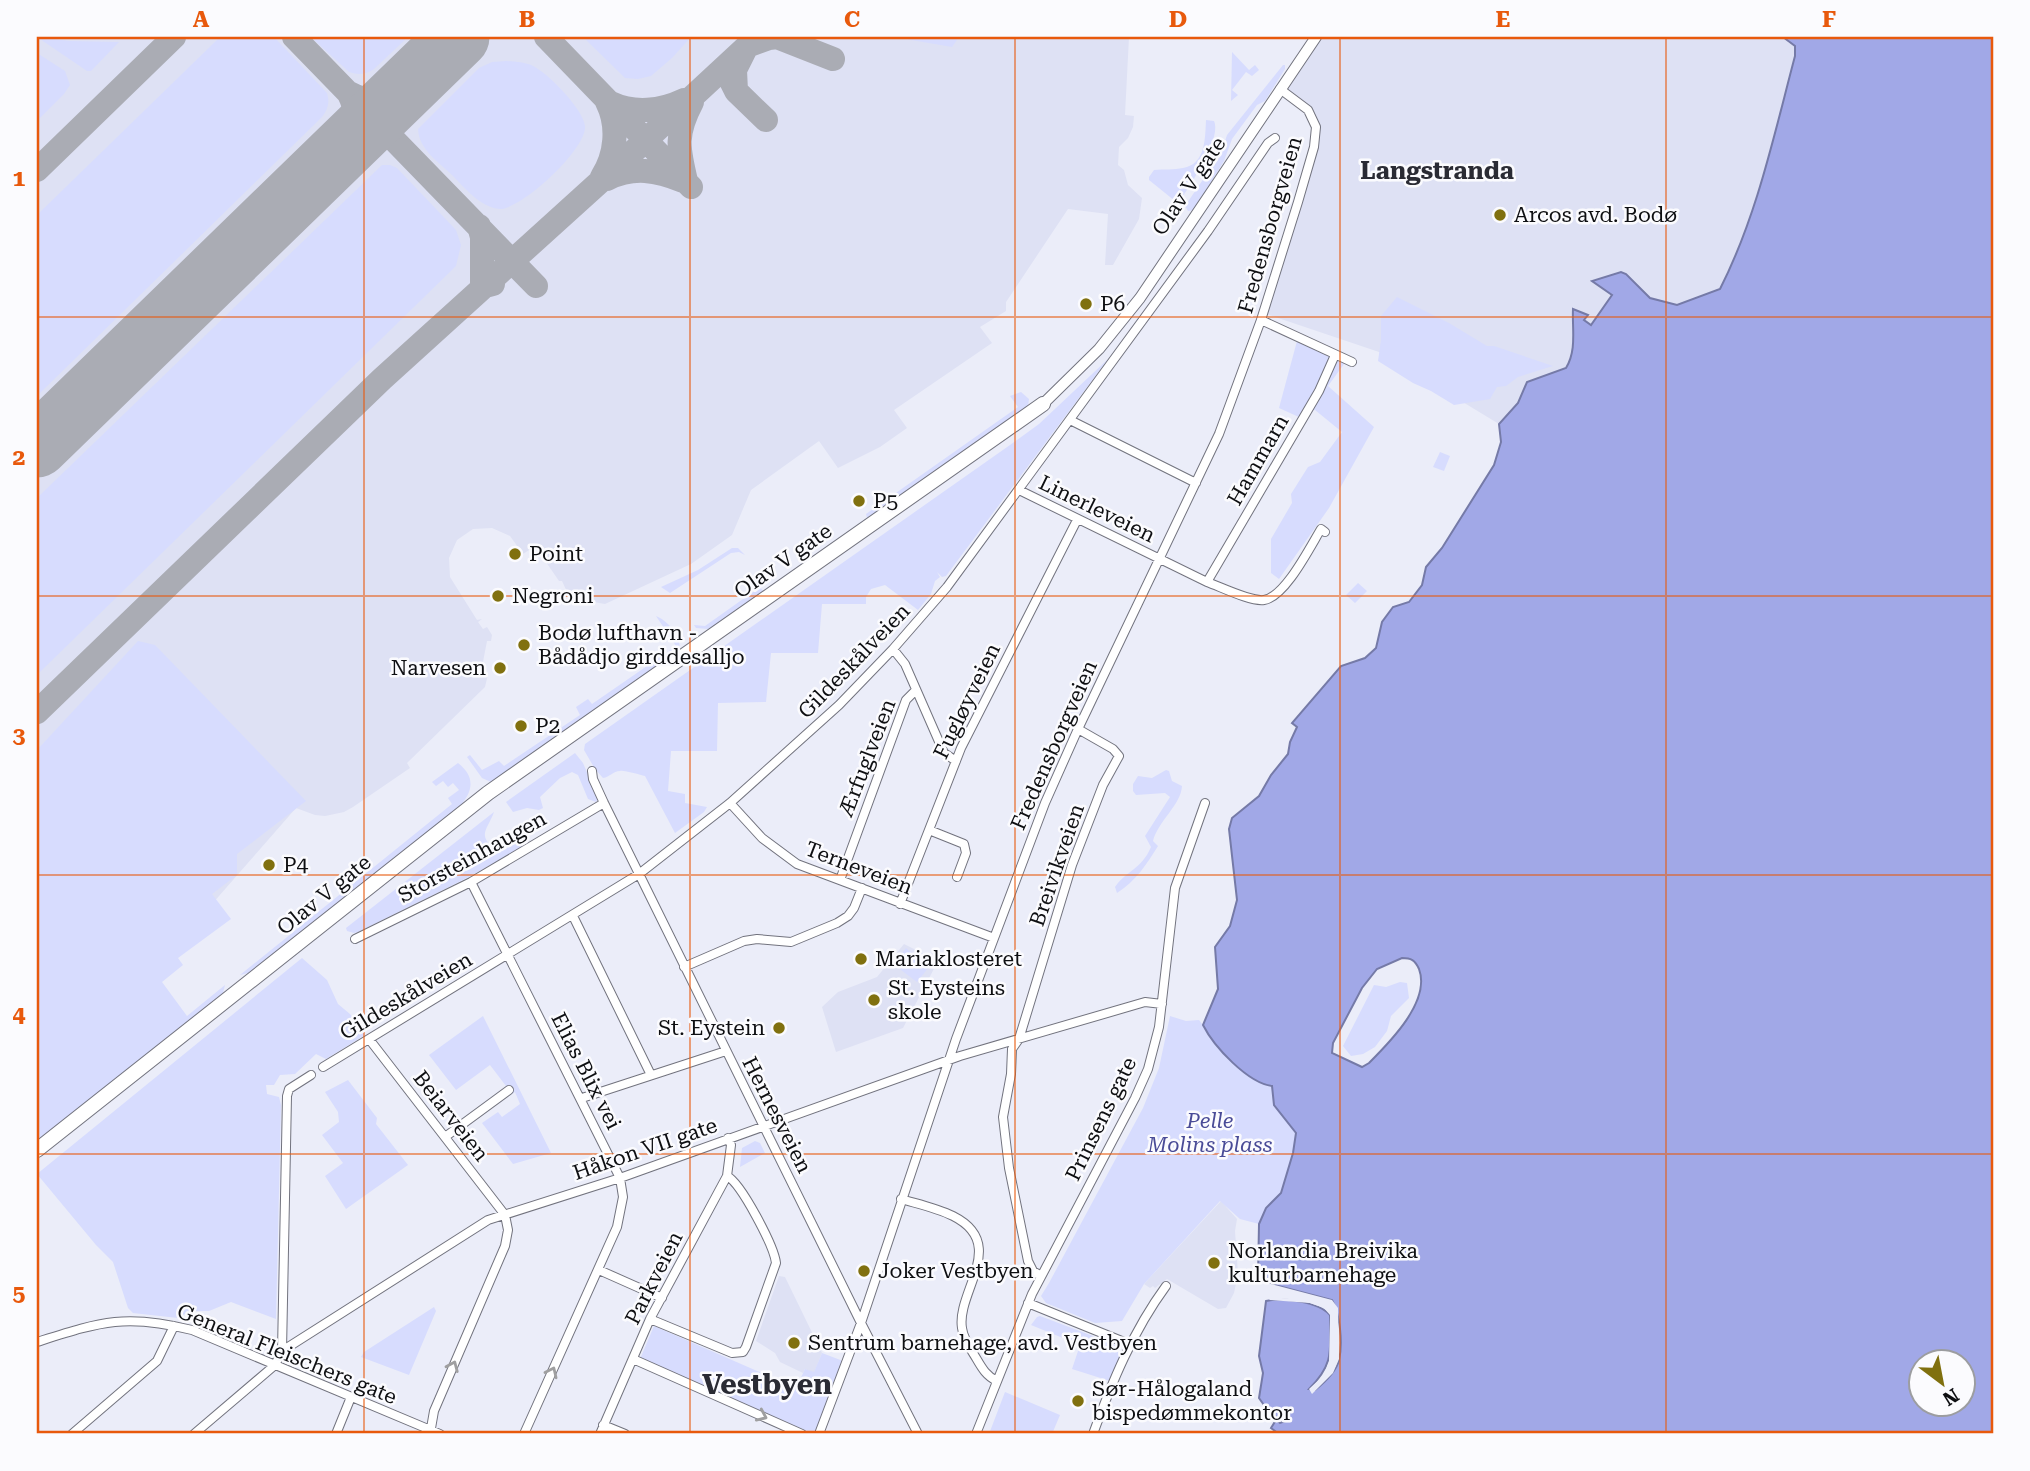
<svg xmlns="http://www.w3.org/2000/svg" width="2030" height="1471" font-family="'Roboto Serif',serif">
<rect width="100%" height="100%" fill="#ebedf9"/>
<path fill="#dee1f4" d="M37,37H1129L1125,115L1134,116L1133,127L1128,138L1119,147L1118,165L1124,170L1128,185L1142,198L1139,219L1113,265H1105L1108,214L1068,209L1006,302V311L980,327L992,343L894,410L907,428L880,447L838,468L819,441L751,490L732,535L691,564L605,604L588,601V598L568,594L562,581H559L535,546L523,554L510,536L492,528L473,529L457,540L449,558L450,577L477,620L482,619L478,622L483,629L487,627L492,635L491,641H487L481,672L488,674L485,687L407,763L410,768L353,807L344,812L325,816L315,815L296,808L156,968L37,909Z
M1322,37H1783L1795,46V56L1764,175L1737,256L1720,289L1677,305L1650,298L1626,274L1593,280L1612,294L1591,325L1584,320L1588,315L1573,309L1574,351L1567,368L1527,382L1518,403L1499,424L1382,353L1266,314L1314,147L1315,121L1280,89L1309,46Z
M904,944L938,961L903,1028L836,1052L822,1007L838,992L877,977Z
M1221,1201L1237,1219L1235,1231L1238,1274L1234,1293L1226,1308L1218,1309L1167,1279L1155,1288L1153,1286L1150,1288L1144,1284Z
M779,1276L785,1277L822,1353L814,1373L805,1369L803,1373L780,1362L775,1353L756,1341Z"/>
<path fill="#d7dcfe" d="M37,37L70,41L119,42L91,71H87Z
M220,37H274L327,93C330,103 328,109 322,117L37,396V215Z
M311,37H408L374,69C366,75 358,75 349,72Z
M583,37H691L672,58L651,76L638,79L625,78Z
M894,37H959L952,47Z
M1232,52L1249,70L1255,65L1259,70L1252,76L1246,72L1232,90L1238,95L1231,101Z
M37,53L65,71L70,85L64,94L37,121Z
M507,61C516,62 525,62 533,66C549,74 583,109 585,126C587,149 522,209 500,209C481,208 465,188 452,175C439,162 419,150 418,129L479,68L492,62Z
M1283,65H1285V69L1265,101L1257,105L1232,139L1224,161L1194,210L1188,211L1185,206L1221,153L1227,135Z
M1206,120L1214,121C1222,139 1190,185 1180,201H1175L1149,180V177L1154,170C1164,169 1174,170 1183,168C1206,164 1205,138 1206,120Z
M382,165H390L397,168L456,230L461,245L456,266L37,675V498Z
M1397,297L1449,323L1487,346H1494L1553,366L1518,377L1506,386L1497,387L1490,399L1454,405L1431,391L1413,383L1378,361L1381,340V316Z
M1297,341L1344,364L1328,386L1374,427L1329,508L1279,579L1271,573V539L1292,503L1291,494L1308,467L1320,462L1342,432L1315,410L1308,409L1301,418L1279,408Z
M1108,359L946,576L942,577L937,572L940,577L935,581L931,594L918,610L885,585L871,589L866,597V604H822L818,653H771L766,702L718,703L717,751H671L668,791L685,794V803L707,807L704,812L675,833L645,776C640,775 624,770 620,771C613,771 610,777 603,778L595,769L584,750L585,744L1010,445L1039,424Z
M1021,392L1029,399L1028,406L719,626L717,624L708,629L696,628L694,625L705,626L760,587L763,591L867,518L866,514L1018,407L1010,396Z
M1440,452L1450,456L1444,471L1433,467Z
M732,548H738L745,555L739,552L731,553L670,593L661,587L698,570Z
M1358,583L1367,591L1355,603L1346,595Z
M656,616C668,621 683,637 679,652L497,780L491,782L482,778L467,757L470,755L482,770L499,761L504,766L580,715L576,707L588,699L592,704L676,646Z
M138,641L155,645L306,801L237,854V875L212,894L231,919L178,958L183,965L162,982L187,1016L225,985L223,993L37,1143V750Z
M575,753L583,763L598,798L596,802L588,799L578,775L572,772L560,778L540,797L543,808L539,810L527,808L513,812L506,802Z
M458,763C476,777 473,792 459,807L252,972L240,975L452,804L448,798L459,790L453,783L448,787L443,781L436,786L432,782Z
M1166,770L1169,771L1172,781L1182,786C1181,805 1158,821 1153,841L1158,846C1146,865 1136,881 1117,893L1115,887C1127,870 1141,870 1151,847L1145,836L1170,797L1165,793L1136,795L1133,791V784L1138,776L1152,778Z
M494,812C487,831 477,834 495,850L527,838V845L463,880L358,932L354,933L347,931L346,928Z
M906,948L929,967L917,982L893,964Z
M302,958L327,980L338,1004L350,1014L365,1035L326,1059L316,1054L295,1074L280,1075L274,1085H266L267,1094L279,1097L281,1105L276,1319L231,1302L209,1311H190L178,1318L133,1313L128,1308L113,1262L96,1245L37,1174Z
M1400,982L1407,983L1409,998L1391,1016L1387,1031L1375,1047L1363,1054L1351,1056L1343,1046L1374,985L1386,987Z
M483,1016L551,1153L513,1164L482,1123L498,1112L502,1117L520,1104L515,1092L512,1094L490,1065L456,1090L429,1055Z
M1170,1016L1186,1021L1199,1020L1229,1058L1243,1072L1272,1086L1274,1105L1296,1133C1293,1153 1289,1175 1281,1193C1275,1205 1263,1210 1259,1224L1240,1219L1220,1201L1144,1284L1122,1321L1095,1323L1046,1303L1041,1296L1049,1283L1143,1108L1159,1068Z
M348,1080L377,1118L376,1124L408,1165L346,1209L325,1176L343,1163L322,1135L339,1122L338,1112L325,1092Z
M755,1141L760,1143L765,1153L740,1167L742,1148Z
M434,1307L436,1311L409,1375L361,1357L364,1352Z
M1040,1316L1114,1344L1120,1355L1110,1381L1072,1369L1080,1345L1031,1325L1037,1317Z
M654,1326L796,1388L805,1369L814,1372L822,1353L843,1361L814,1434L640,1359Z
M1005,1392L1060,1415L1052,1434H989Z"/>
<path fill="#a1a8e7" stroke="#757aa7" stroke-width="2" fill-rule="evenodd" d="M1783,37H1993V1434H1279L1271,1428L1276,1420L1280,1423L1286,1421L1271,1415L1259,1398L1263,1373L1259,1356L1266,1301C1282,1297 1319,1302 1330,1315C1330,1350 1335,1363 1309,1389L1315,1390C1325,1382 1336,1372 1339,1360C1343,1343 1340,1314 1332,1300L1263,1282L1258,1278L1259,1224L1266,1208L1281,1193L1293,1153L1296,1133L1274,1105L1272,1086C1248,1083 1214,1047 1203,1025L1218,989L1215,947L1230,926L1237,900L1229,829L1232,818L1259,796L1271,775L1288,754L1290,742L1297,727L1292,723L1341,666L1365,658L1376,648L1382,622L1393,607L1409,602L1422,585L1426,567L1442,548L1494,465L1501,442L1499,424L1518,403L1527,382L1566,368C1577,350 1572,329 1573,309L1588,315L1584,320L1591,325L1612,295L1592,281L1621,272L1626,274L1650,298L1677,305L1720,289C1757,216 1774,135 1795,56V46ZM1402,958C1411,958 1415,960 1419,969C1431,1001 1390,1042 1369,1063L1362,1067L1332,1053L1333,1043L1362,988L1377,969ZM1922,1362H1964V1404H1922Z"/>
<path fill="#ebedf9" d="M1258,1278L1263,1282L1332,1300L1338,1308L1339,1359L1333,1373L1312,1394L1309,1389L1323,1376L1329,1362L1330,1315L1324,1308L1310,1303L1270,1300L1267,1297L1311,1300L1326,1305L1333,1313V1362L1328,1373L1336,1359L1334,1310L1330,1302L1262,1285L1255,1280Z"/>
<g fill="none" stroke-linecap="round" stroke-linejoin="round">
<path stroke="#aaacb4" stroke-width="24" d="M294,37L536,286
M546,37L691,187
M777,37L833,59
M455,39L460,37
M729,77L736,91L766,120
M736,91L735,70L747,46L769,38L778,37
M349,93C370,104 383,103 403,90
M611,103C634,114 661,111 684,100
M343,148C357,130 359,114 349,94
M634,151L757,37
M37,170L174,37
M602,177C616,155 619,126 607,102
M607,179C633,166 657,170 683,181
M686,181C678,148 675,134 692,102
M479,226L482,237V287L493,284
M37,712L382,379L646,140"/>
<path stroke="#aaacb4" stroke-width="63" d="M37,446L458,37"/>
<g stroke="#72737e" stroke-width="10">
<path id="street" d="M1261,320L1352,362
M1070,420L1196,483
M1019,490L1207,582L1319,391L1335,355
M1207,582C1221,587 1251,602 1264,600C1285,597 1310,547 1321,529L1325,532
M893,649L905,664L944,753L956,761
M592,771L593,779L604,803L861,1323L918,1434
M730,803L762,838L797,864L994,938
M929,830L964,844L966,853L957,877
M840,880L906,700L916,690
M471,882L620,1178L623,1197L617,1227L524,1434
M900,904L961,748L1077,520
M573,916L651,1075
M355,939L471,882L604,803
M684,967L744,941L757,939L791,942L837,923L848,916L854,908L862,888
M369,1039L505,1215L508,1230L505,1246L434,1411L430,1434
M323,1067L639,874L730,803L839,705L893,649L947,587L1208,231L1268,143L1275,138
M582,1098L726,1051
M445,1137L509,1090
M901,1199C918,1204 937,1208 953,1216C1009,1244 956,1292 962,1328C963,1337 968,1345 973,1353C980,1364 984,1375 997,1381
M599,1270L662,1298
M1041,1276L1033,1271L1028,1261L1009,1168L1003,1117L1011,1074L1012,1049L1019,1039L1072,865L1103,785L1119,756L1113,749L1078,729
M1028,1303L1129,1344
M650,1319L732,1353L743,1352L746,1347L776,1263C774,1246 741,1183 727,1176
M37,1342C100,1322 125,1313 192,1330L440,1434
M282,1351L287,1096L289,1089L311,1075
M633,1359L802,1434
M603,1425L625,1434
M72,1434L157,1361L174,1326
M194,1434L275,1365L282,1351L488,1220L620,1178L960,1056L1145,1002L1162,1004
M336,1434L351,1397
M600,1434L650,1319L727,1176L731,1145L728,1138
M819,1434L861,1323L956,1039L1045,803L1078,729L1219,434L1261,320L1298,202L1314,147L1316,127L1308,110L1280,89
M976,1434L1032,1294L1135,1098L1148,1069L1159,1027L1175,888L1205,803
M1093,1434C1112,1382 1133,1331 1166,1286"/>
</g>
<g stroke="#72737e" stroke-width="12">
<path id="secondary" d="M1043,404L1099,349L1140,298L1316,37"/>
</g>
<g stroke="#72737e" stroke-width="16">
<path id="highway" d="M37,1150L488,793L1043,404"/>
</g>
<use href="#street" stroke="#fff" stroke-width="8"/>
<use href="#secondary" stroke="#fff" stroke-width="10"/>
<use href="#highway" stroke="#fff" stroke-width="14"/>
</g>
<defs><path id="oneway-chevron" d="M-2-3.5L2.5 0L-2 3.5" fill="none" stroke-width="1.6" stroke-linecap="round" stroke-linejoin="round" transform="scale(1.75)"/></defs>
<g stroke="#9f9fa0">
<use href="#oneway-chevron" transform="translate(453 1366) rotate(-67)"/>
<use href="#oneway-chevron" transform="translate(552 1372) rotate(-65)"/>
<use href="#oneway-chevron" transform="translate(762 1416) rotate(24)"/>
</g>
<path fill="none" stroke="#e8590c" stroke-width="2" stroke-opacity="0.55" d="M364,37V1434M690,37V1434M1015,37V1434M1340,37V1434M1666,37V1434M37,317H1993M37,596H1993M37,875H1993M37,1154H1993"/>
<g fill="#80700f" stroke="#fbfbfe" stroke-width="2.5">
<circle cx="1500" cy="215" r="7"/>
<circle cx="1086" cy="304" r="7"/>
<circle cx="859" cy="501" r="7"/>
<circle cx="515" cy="554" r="7"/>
<circle cx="498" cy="596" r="7"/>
<circle cx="524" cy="645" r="7"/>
<circle cx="500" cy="668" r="7"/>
<circle cx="521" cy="726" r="7"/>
<circle cx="269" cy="865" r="7"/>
<circle cx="861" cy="959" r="7"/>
<circle cx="874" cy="1000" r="7"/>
<circle cx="779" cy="1028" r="7"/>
<circle cx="1214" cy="1263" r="7"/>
<circle cx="864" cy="1271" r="7"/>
<circle cx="794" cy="1343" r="7"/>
<circle cx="1078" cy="1401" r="7"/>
</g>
<g text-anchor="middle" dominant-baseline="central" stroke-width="5" stroke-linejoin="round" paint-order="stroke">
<g font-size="21" fill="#0e0f12" stroke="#fbfbfe">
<text transform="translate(1189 186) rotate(-56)">Olav V gate</text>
<text transform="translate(1270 225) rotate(-74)">Fredensborgveien</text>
<text transform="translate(1258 460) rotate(-60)">Hammarn</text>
<text transform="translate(1097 509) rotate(26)">Linerleveien</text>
<text transform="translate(783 561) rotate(-35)">Olav V gate</text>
<text transform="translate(854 661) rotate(-46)">Gildeskålveien</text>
<text transform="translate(967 701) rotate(-64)">Fugløyveien</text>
<text transform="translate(1054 745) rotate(-66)">Fredensborgveien</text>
<text transform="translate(867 758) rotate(-69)">Ærfuglveien</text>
<text transform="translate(472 857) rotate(-29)">Storsteinhaugen</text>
<text transform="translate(1057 865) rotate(-71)">Breivikveien</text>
<text transform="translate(859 868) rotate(21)">Terneveien</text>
<text transform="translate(324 895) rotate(-39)">Olav V gate</text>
<text transform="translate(406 996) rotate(-31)">Gildeskålveien</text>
<text transform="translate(586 1071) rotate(63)">Elias Blix vei</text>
<text transform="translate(777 1115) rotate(63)">Hernesveien</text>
<text transform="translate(451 1116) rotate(52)">Beiarveien</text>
<text transform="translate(1101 1119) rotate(-64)">Prinsens gate</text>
<text transform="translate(645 1149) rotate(-19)">Håkon VII gate</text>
<text transform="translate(654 1278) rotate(-63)">Parkveien</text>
<text transform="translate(287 1354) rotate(22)">General Fleischers gate</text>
</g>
<g font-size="21" fill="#0e0f12" stroke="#fbfbfe" text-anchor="start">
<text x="1514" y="215">Arcos avd. Bodø</text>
<text x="1100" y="304">P6</text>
<text x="873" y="501">P5</text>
<text x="529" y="554">Point</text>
<text x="512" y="596">Negroni</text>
<text x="538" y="633">Bodø lufthavn -<tspan x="538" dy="24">Bådådjo girddesalljo</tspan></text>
<text x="486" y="668" text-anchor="end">Narvesen</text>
<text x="535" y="726">P2</text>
<text x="283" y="865">P4</text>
<text x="875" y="959">Mariaklosteret</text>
<text x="888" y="988">St. Eysteins<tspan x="888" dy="24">skole</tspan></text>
<text x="765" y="1028" text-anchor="end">St. Eystein</text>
<text x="1228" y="1251">Norlandia Breivika<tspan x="1228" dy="24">kulturbarnehage</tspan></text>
<text x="878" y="1271">Joker Vestbyen</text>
<text x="808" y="1343">Sentrum barnehage, avd. Vestbyen</text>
<text x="1092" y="1389">Sør-Hålogaland<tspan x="1092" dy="24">bispedømmekontor</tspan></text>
</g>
<g font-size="21" font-style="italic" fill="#494b97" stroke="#fbfbfe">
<text x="1210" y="1121">Pelle<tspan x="1210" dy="24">Molins plass</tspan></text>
</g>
<g font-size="24" font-weight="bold" fill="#2a2b34" stroke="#fbfbfe">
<text x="1437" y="171">Langstranda</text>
</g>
<g font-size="28" font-weight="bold" fill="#2a2b34" stroke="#fbfbfe">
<text x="767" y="1384">Vestbyen</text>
</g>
</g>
<rect width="2030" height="1471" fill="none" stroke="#fbfbfe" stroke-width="77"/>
<g transform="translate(1942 1383) rotate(148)"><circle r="33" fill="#fbfbfe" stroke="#9c9da0" stroke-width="2"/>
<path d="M0-5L12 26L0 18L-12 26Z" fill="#80700f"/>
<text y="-10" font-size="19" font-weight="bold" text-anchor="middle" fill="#0e0f12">N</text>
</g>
<rect x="38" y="38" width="1954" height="1394" fill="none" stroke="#e8590c" stroke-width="2.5"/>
<g font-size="23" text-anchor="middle" font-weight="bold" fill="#e8590c">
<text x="201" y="27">A</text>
<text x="527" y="27">B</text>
<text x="852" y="27">C</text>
<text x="1178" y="27">D</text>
<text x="1503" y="27">E</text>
<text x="1829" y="27">F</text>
<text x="19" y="186">1</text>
<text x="19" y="465">2</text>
<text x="19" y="743">3</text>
<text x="19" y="1022">4</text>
<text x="19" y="1301">5</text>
</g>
</svg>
